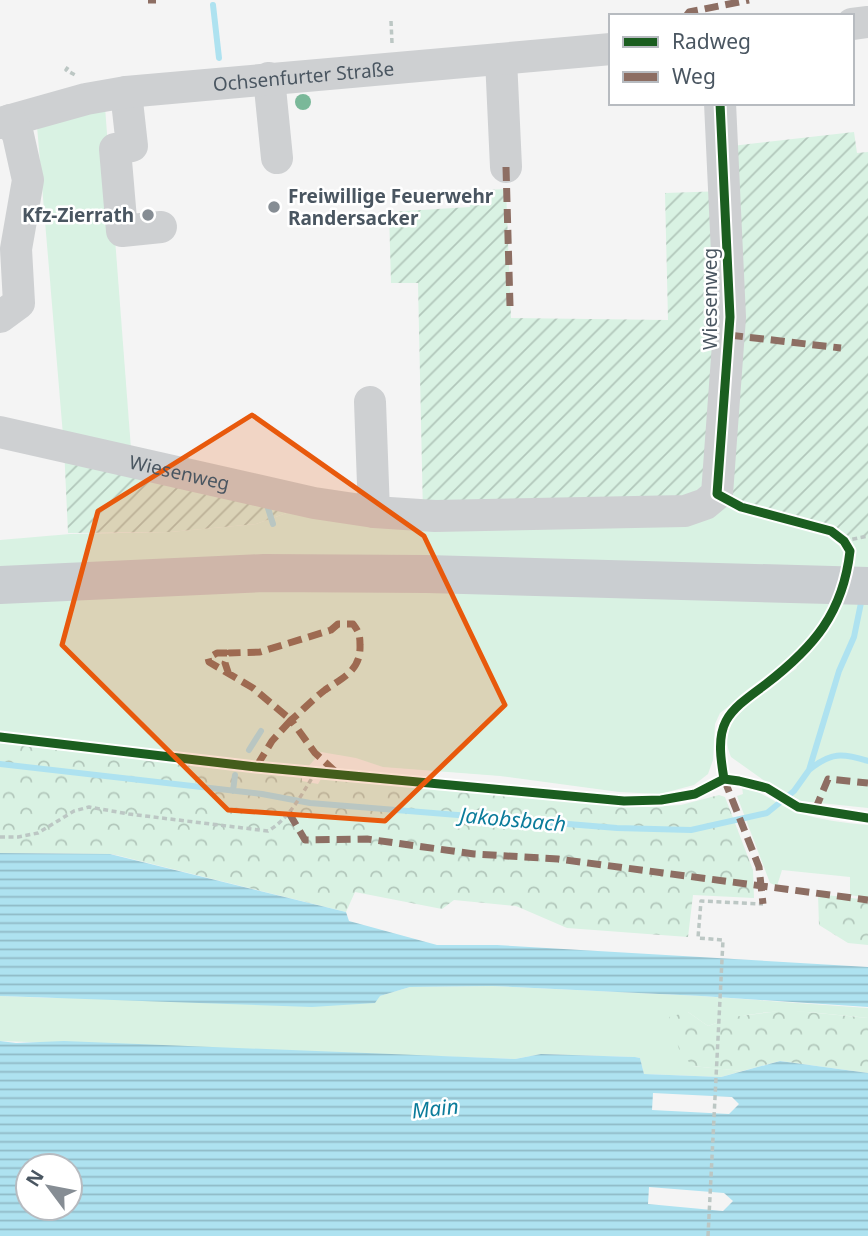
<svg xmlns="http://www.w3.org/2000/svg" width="868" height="1236" font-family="'Noto Sans',sans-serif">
<defs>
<pattern id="forest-crowns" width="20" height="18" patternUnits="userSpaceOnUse" patternTransform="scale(1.75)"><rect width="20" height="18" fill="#d9f2e3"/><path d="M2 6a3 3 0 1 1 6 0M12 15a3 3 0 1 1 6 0" fill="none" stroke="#b2c7bb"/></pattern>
<pattern id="garden-furrows" width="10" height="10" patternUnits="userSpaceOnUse" patternTransform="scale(1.75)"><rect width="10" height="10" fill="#d9f2e3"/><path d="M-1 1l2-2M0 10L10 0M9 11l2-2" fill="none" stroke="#b2c7bb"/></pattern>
<pattern id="water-rules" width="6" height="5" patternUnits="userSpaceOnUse" patternTransform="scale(1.75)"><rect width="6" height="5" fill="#aee2f0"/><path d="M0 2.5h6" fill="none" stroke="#90bac6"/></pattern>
</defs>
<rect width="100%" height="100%" fill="#f4f4f4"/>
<path fill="#d9f2e3" d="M105,107L132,462L64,447L37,126Z
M717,494L783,519L831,531L845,541L868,537V570H0V540L70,534L170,532L256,524L314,503Z
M220,585L868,604V808L801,801L769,784L731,757C727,747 724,735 730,725C739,708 780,681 797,668L790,659L720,713L715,724L713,760L708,774L694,785L660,794L619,792L500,776L383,767L356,758L321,752L307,768L0,732V595Z
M742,787C763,791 777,805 797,812C819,820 844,823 868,825V898L850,895V877L782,870L777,886L770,883L737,796L743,794Z
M492,986L701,996L868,1008V1018C808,1012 767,1004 708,1026L688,1012L692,1066L742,1071L721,1077L644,1074L640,1058L635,1057L541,1054L515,1059L0,1041V996L50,998L380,996L410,987Z"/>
<path fill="url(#forest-crowns)" d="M0,743L302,778V781L318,784L321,779L648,807L681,805L719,795L725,797L753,870L754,898L693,895L688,937L567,928L516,906L454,900L442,909L355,892L346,912L112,854L0,853Z
M818,894L868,900V945L848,943L819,925Z
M786,1010L868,1018V1073L780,1061L742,1071L692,1066L679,1049L669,1017L688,1012L708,1026L733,1017Z"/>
<path fill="url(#garden-furrows)" d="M854,132L857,153L868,152V537L845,541L831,531L741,507L717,494L423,515L418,283H391L389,212L470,207L467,191L506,189L511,318L668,320L665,193L725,191L723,147Z
M64,447L314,503L256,524L170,532L68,533Z"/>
<path fill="url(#water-rules)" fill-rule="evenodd" d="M0,853L110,854L346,912L349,921L437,945H497L868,967V1007L701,996L492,986L410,987L380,996L375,1003L312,1007L0,996Z
M0,1041L16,1043L64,1041L515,1059L541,1054L635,1057L640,1058L644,1074L721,1077L780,1061L868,1073V1236H0ZM653,1093L732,1097L739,1104L729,1114L652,1110ZM70,1166V1208H28V1166ZM649,1187L724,1193L733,1201L723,1211L648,1204Z"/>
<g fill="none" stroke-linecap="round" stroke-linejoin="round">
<path stroke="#aee2f0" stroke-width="6" d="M213,5L219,58
M266,502L273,524
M249,750L261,731
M0,764L262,794L310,803L617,828L691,830L767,813L794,791L809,770L839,671L854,637L862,598
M809,770C831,752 842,753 868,761
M233,791L235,775"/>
<path stroke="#bcc7c4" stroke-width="3.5" stroke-dasharray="5 3.5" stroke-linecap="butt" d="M391,21L392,43
M68,67L66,70L75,75
M844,541L868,536
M0,837H18L38,833L74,811L89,807L129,814L268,831C289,819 302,794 315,773
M708,1236L723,940L698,938L701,901L763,904"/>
<g stroke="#ced0d2" stroke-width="32">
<path d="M852,24L868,22"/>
<path d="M501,59L506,167"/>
<path d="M269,78L277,158"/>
<path d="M126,92L132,146L115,149L122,231L161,227"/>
<path id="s1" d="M0,123L86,99L126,92L611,49"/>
<path d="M0,317L19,303L16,249L28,180L18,135L10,120"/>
<path d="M370,402L374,512"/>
<path id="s2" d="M0,432L314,503L374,512L435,516L685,511L705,504L717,494L730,317L720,103"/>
</g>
<path stroke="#caced1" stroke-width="38" d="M0,585L264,573L426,574L868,586"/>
<path stroke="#8d6e63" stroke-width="7" stroke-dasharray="14 7" stroke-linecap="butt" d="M148,0H156
M686,16L689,12L749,0
M506,167L510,306
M729,335L841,348
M227,653H217L208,658L209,662L253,688L291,720L272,741L256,767
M229,675L225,663L229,653L260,652L331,630L338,624H353C359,632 360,635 360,645C361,670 344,677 325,690C313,699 302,711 291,720L315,753L337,773
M724,779L759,867L763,904
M815,810L828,779L868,783
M289,813L305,840L367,839L474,854L558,859L868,900"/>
<g stroke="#fff" stroke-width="13">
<path id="cycleway" d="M720,103L730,317L717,494L741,507L831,531L844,541L850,551C843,613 814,647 766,684C753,694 734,706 726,721C717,738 721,761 724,779
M0,737L256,767L624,801L661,800L695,794L724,779L739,781L767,788L798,807L868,818"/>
</g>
<use href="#cycleway" stroke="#1b5e20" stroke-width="9"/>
</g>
<circle fill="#7ab899" cx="303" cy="102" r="8"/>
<path fill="#e8590c" fill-opacity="0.2" stroke="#e8590c" stroke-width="5" stroke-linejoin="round" d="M252,415L424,536L505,705L385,821L228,810L62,645L98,511Z"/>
<g fill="#868d94" stroke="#fff" stroke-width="2.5">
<circle cx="274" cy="207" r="7"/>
<circle cx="148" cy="215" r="7"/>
</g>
<g text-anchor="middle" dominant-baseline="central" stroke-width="5" stroke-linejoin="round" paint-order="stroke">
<g font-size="19" fill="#4a5661" stroke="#fff">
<text stroke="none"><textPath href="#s1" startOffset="308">Ochsenfurter Straße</textPath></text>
<text transform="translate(710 299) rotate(-90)">Wiesenweg</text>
<text stroke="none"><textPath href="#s2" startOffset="184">Wiesenweg</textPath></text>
</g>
<g font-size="19" font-weight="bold" fill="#4a5661" stroke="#fff" text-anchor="start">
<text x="288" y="196">Freiwillige Feuerwehr<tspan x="288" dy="22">Randersacker</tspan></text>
<text x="134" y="215" text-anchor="end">Kfz-Zierrath</text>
</g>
<g font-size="21" font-style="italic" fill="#0c7c9b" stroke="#fff">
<text transform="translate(513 819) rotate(5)">Jakobsbach</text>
<text transform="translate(435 1108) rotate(-6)">Main</text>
</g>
</g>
<rect x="609" y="14" width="245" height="91" fill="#ffffff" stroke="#b7bbc0" stroke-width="2"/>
<rect x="623" y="37" width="35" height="10" fill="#1b5e20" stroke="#b7bbc0" stroke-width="2"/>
<text x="672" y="49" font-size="21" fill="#4a5661">Radweg</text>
<rect x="623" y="72" width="35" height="10" fill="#8d6e63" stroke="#b7bbc0" stroke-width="2"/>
<text x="672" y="84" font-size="21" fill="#4a5661">Weg</text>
<g transform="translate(49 1187) rotate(302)"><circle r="33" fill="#ffffff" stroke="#b7bbc0" stroke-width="2"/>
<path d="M0-5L12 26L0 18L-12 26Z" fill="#868d94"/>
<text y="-10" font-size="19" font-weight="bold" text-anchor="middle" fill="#4a5661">N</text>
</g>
</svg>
